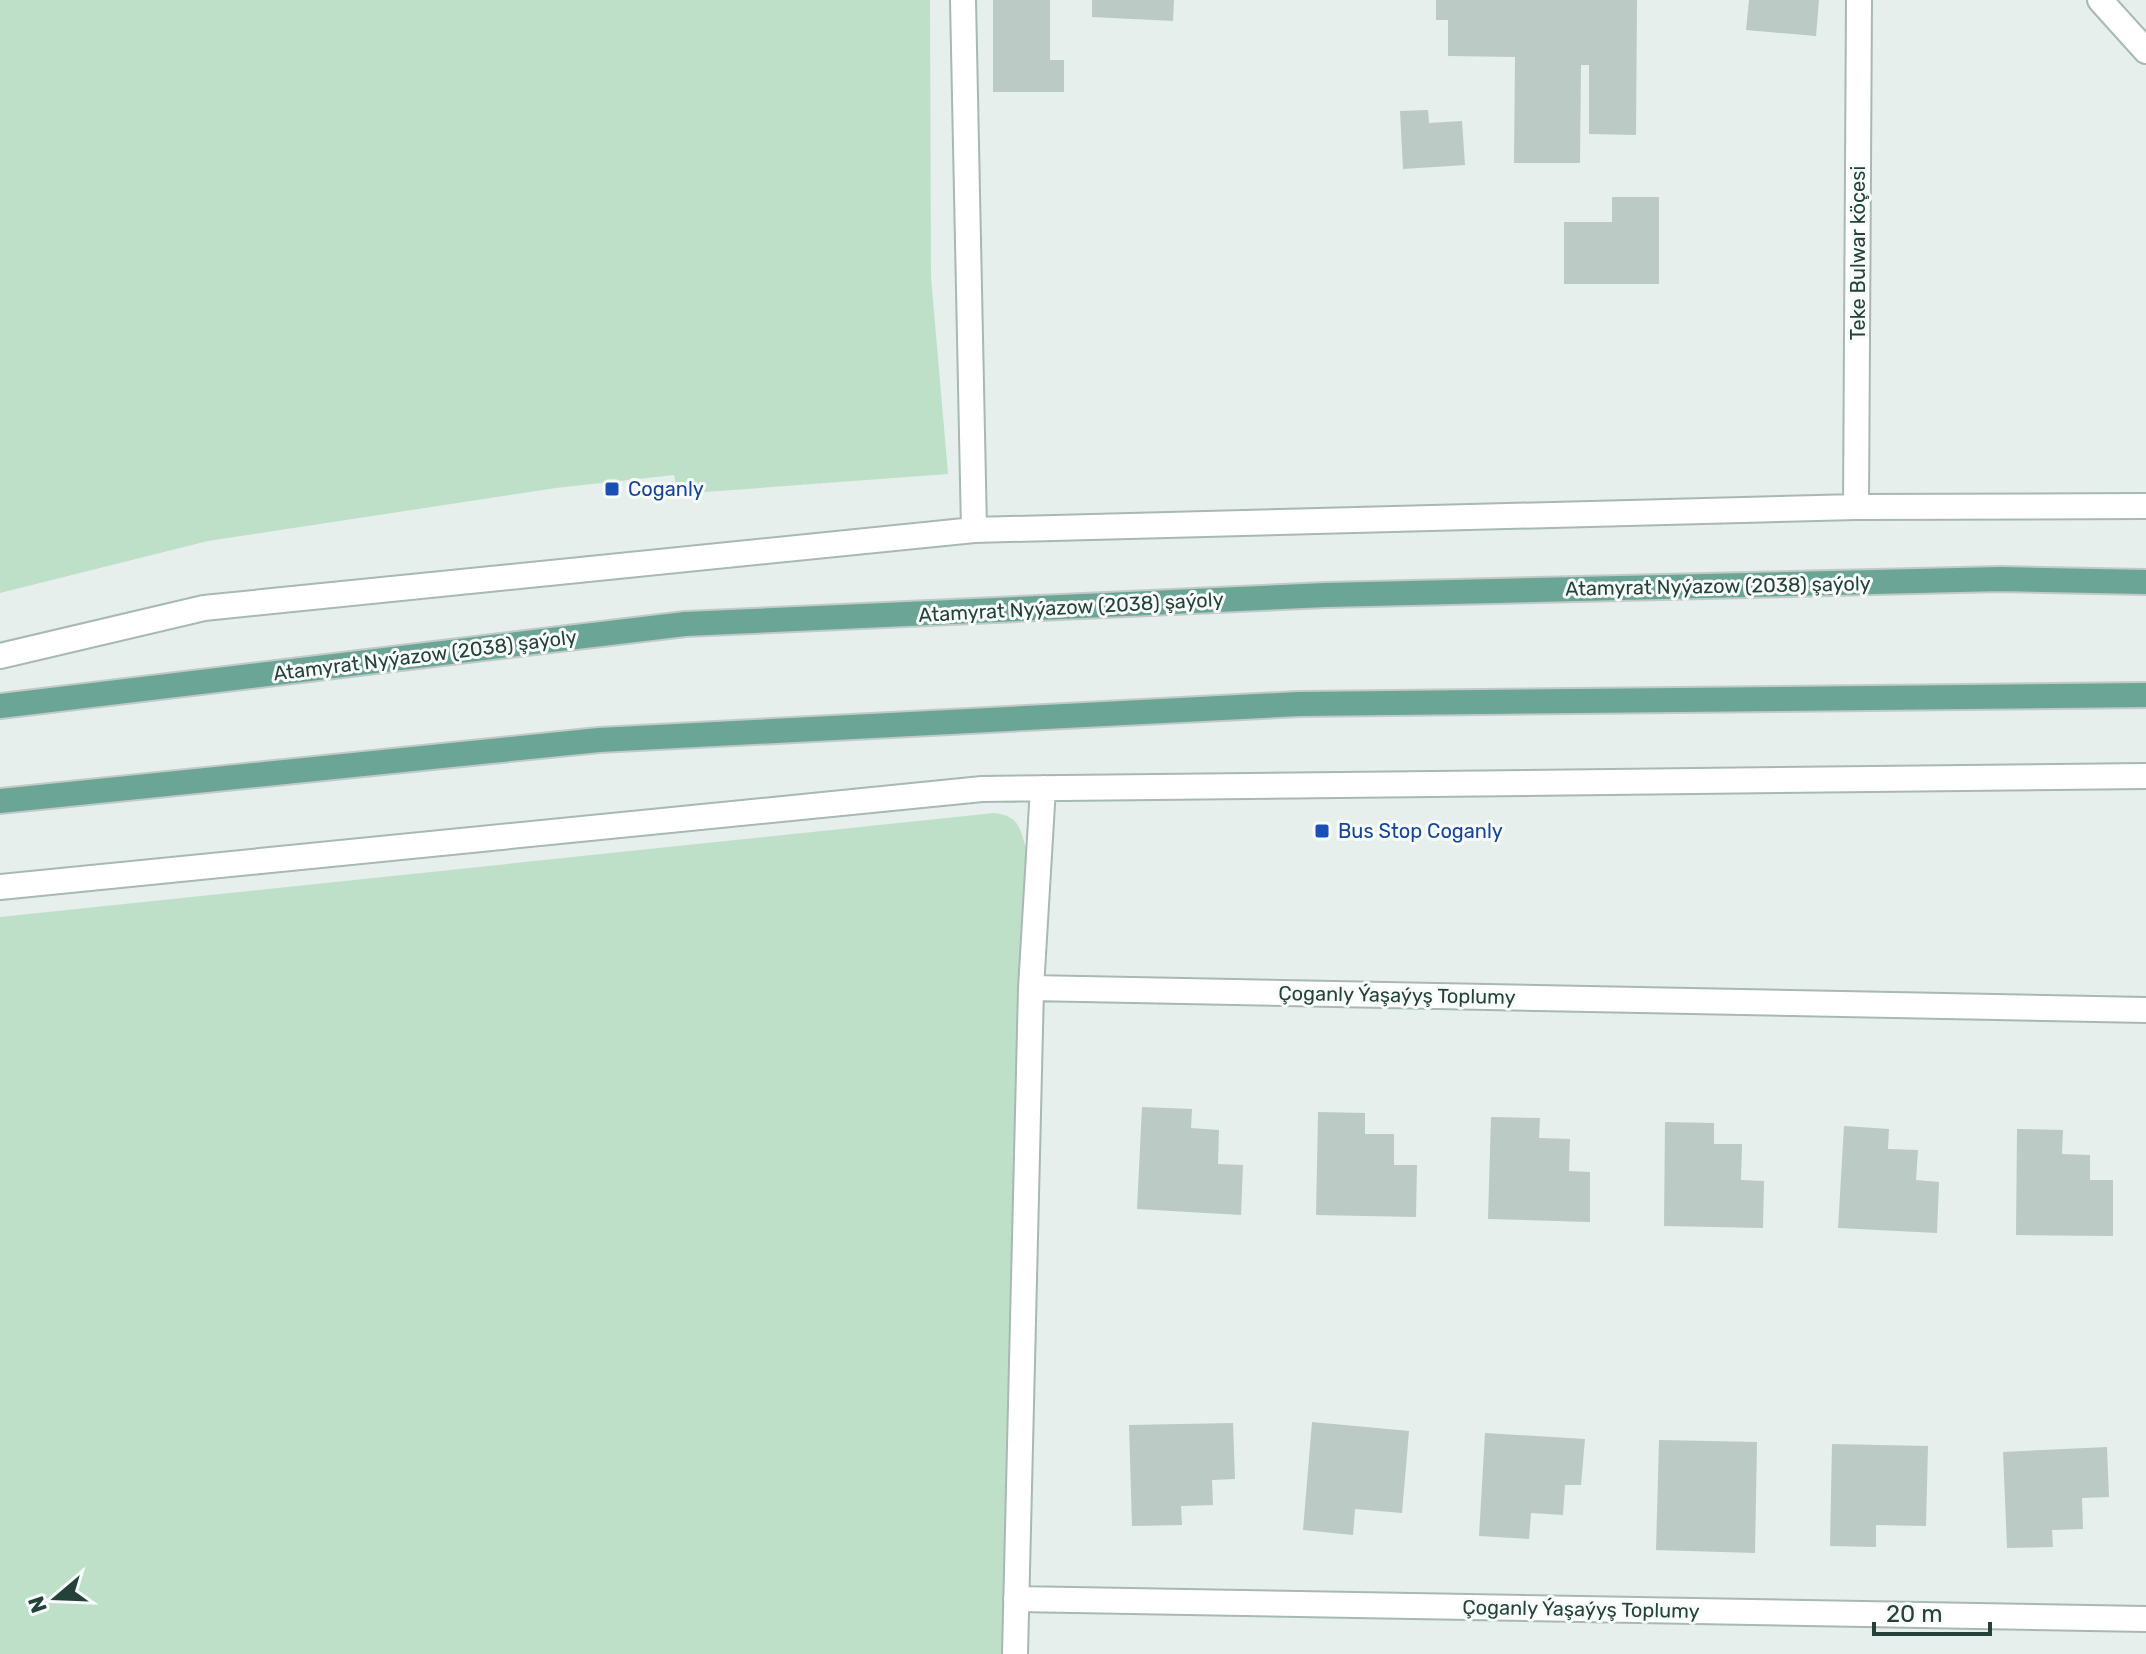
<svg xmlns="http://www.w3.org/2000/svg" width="2146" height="1654" font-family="Rubik,sans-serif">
<rect width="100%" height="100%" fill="#e6efeb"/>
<path fill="#bfe0c8" d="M0,0H930L931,277L948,474L678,494L674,475L556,488L208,541L0,593Z
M994,813C1021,816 1020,830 1027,852L1005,1654H0V917Z"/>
<path fill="#bbcac4" d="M993,0H1050V60H1064V92H993Z
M1092,0H1174L1173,21L1092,17Z
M1436,0H1637L1636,135L1589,134V65H1581L1580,163H1514L1515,57L1448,56V20H1436Z
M1749,0H1819L1816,36L1746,30Z
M1428,110L1429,123L1462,121L1465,165L1403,169L1400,111Z
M1612,197H1659V284H1564V222H1612Z
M1142,1107L1192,1109L1191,1128L1219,1130L1218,1164L1243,1165L1241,1215L1137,1209Z
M1318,1112L1365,1113V1134H1394V1165H1417L1416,1217L1316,1215Z
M1491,1117L1540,1118L1539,1138L1570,1139L1569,1171L1590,1172V1222L1488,1219Z
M1665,1122L1714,1123V1144H1742L1741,1180L1764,1181L1763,1228L1664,1226Z
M1844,1126L1889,1129L1888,1149L1918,1150L1916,1180L1939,1182L1937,1233L1838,1228Z
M2017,1129L2063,1130L2062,1154L2090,1155V1180H2113V1236L2016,1235Z
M1312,1422L1409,1431L1402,1513L1355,1509L1353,1535L1303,1530Z
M1233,1423L1235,1479L1212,1480L1213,1505L1181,1506L1182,1525L1132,1526L1129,1425Z
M1485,1433L1585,1439L1581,1485H1565L1563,1515L1531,1513L1529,1539L1479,1536Z
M1659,1440L1757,1442L1755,1553L1656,1550Z
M1832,1444L1928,1446L1926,1526L1876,1525V1547L1830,1546Z
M2107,1447L2109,1497L2082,1498L2083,1529L2052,1530L2053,1547L2007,1548L2003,1452Z"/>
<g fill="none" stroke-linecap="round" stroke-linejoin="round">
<g stroke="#a8b8b2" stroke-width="28">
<path id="minor" d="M963,0L974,530
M2100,0L2146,51
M1856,507L1859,0
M0,656L204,608L974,530L1856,507L2146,506
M0,887L982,789L2146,776
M1031,988L2146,1010
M1016,1599L2146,1619
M1015,1654L1031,988L1043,788"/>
</g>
<g stroke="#c2cac8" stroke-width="28">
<path id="primary" d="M0,706L685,624L1326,595L2001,579L2146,582
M0,801L599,740L1299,704L2146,695"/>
</g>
<use href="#minor" stroke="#fff" stroke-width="24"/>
<use href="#primary" stroke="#6aa596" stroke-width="24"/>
</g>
<g fill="#1a4fb4" stroke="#f7fbf9" stroke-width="3">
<rect x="604" y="481" width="16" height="16" rx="4"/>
<rect x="1314" y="823" width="16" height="16" rx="4"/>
</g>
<g text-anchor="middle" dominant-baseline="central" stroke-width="6" stroke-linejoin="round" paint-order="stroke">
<g font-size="20" fill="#24423a" stroke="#f7fbf9">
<text transform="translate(1858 253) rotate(-90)">Teke Bulwar köçesi</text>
<text transform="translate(1718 586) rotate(-1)">Atamyrat Nyýazow (2038) şaýoly</text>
<text transform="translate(1071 607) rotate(-3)">Atamyrat Nyýazow (2038) şaýoly</text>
<text transform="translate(425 655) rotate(-7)">Atamyrat Nyýazow (2038) şaýoly</text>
<text transform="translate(1397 995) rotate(1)">Çoganly Ýaşaýyş Toplumy</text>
<text transform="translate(1581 1609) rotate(1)">Çoganly Ýaşaýyş Toplumy</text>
</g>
<g font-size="20" fill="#164399" stroke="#f7fbf9" text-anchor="start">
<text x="628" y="489">Coganly</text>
<text x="1338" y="831">Bus Stop Coganly</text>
</g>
</g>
<g transform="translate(56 1598) rotate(251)" stroke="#f7fbf9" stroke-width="6" paint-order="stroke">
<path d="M0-6L14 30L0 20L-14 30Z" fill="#24423a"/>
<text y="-12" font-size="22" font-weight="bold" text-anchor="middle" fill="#24423a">N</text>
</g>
<path d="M1874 1622v12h116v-12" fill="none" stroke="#24423a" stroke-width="4"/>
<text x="1886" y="1622" font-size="24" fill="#24423a" stroke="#f7fbf9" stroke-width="6" paint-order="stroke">20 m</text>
</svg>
